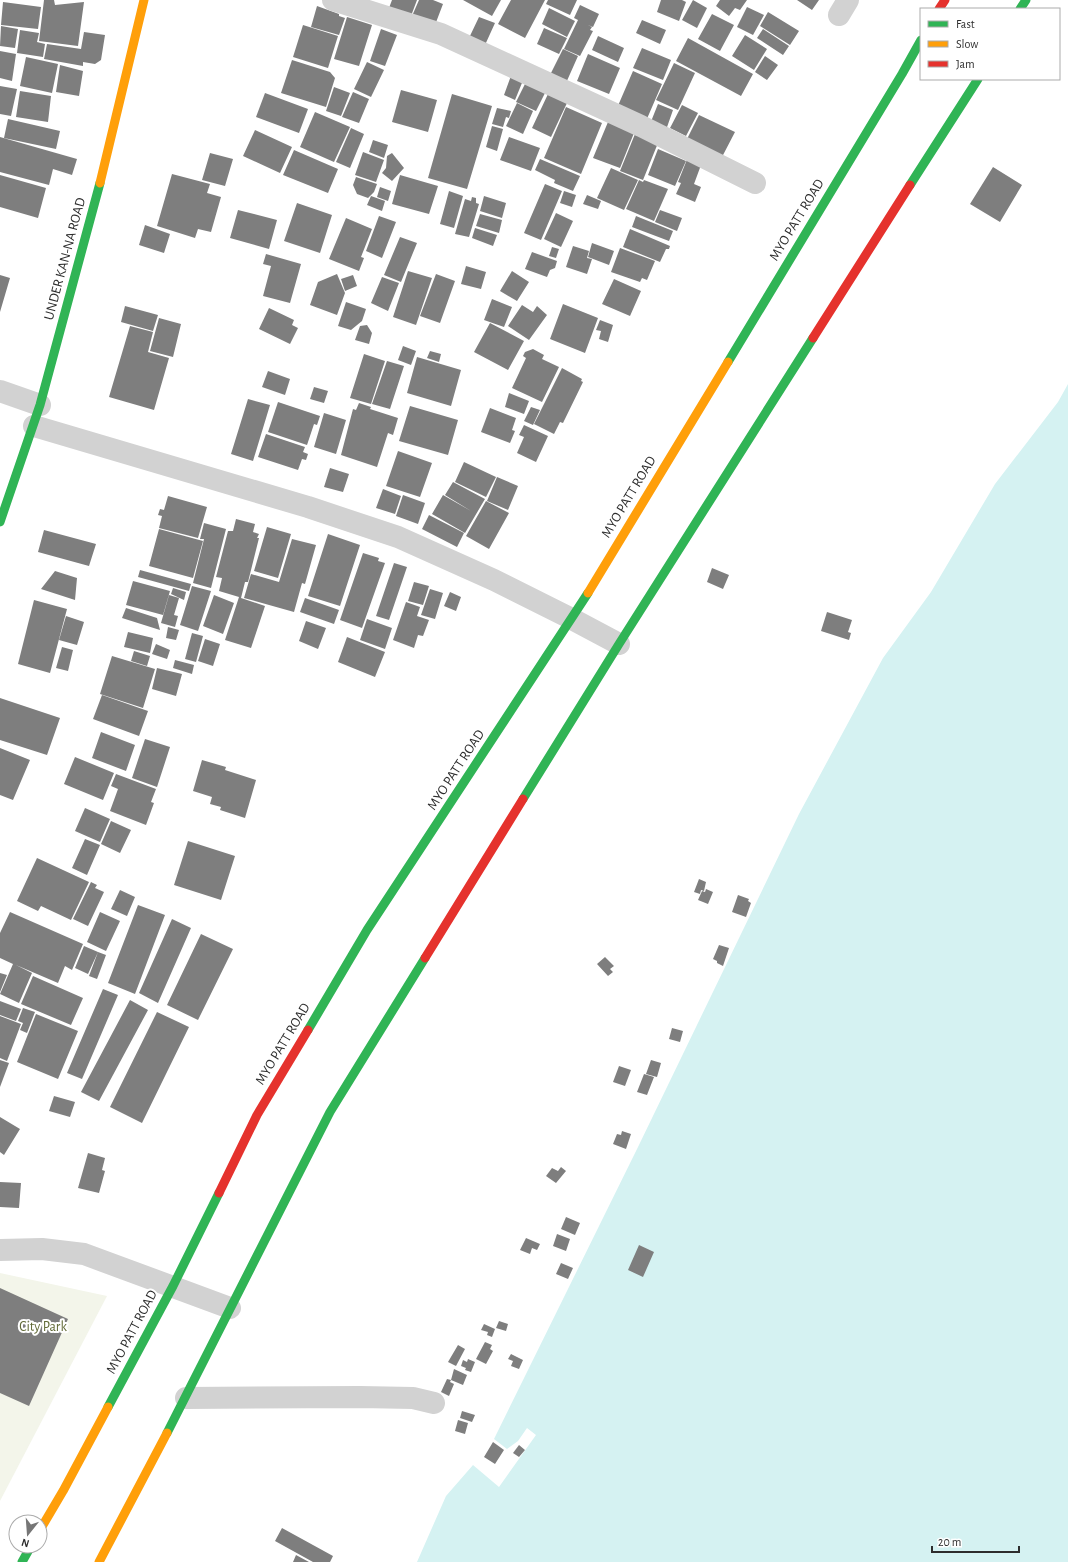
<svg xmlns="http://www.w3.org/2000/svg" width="1068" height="1562" font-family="'Alegreya Sans',sans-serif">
<rect width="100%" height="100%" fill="#fff"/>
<path fill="#f3f5ea" d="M0,1273L107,1296L0,1501Z"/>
<path fill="#d5f2f2" d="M1068,384V1562H417L446,1496L473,1465L499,1487L536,1435L527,1428L518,1441L507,1449L494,1439L638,1147L799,814L883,658L931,592L995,484L1058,402Z"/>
<path fill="#7e7e7e" d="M44,0H54L55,5L84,2L78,46L39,41Z
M392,0H417L411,16L389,8Z
M419,0H433L443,4L435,25L412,16Z
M463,0H501L492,16Z
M511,0H545L525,38L498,24Z
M548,0H577L570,15L546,4Z
M661,0H682L686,2L679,21L657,12Z
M693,0L707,8L697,28L682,20Z
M720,0H747L740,10L735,8L729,16L716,6Z
M797,0H819L812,10Z
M3,2L41,7L38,29L1,25Z
M580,5L599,14L593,27L588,25L592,27L590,30L593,31L580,56L564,49L578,20L574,18Z
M317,6L339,14V16L345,18L339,35L311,27Z
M747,7L764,15L753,35L737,27Z
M549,8L575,21L567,37L542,24Z
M768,12L799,31L790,45L760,26Z
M712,14L734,25L720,51L698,39Z
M347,17L372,25L359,66L334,59Z
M479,17L495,23L485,45L469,38Z
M642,20L666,30L660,44L636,33Z
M303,25L338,36L328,68L293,57Z
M1,26L18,29L15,48L0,46Z
M544,28L567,38L559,54L537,44Z
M381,29L397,35L385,66L370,61Z
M763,29L789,46L783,55L757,38Z
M20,30L39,33L37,42L45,44L43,57L17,53Z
M84,32L105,35L101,60L95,64L83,62V66L44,59L47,44L81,49Z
M745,35L767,49L754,70L732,56Z
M598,36L624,48L618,62L592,50Z
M688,38L753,74L741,96L676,61Z
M642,48L671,60L663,80L633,68Z
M563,49L578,56L566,83L550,75Z
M0,51L16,54L12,81L0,78Z
M588,54L620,68L609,94L577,81Z
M765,56L778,65L767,80L755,72Z
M26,57L58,64L52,93L20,86Z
M292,60L330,72L335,78L326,107L281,93Z
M367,62L384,70L371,97L354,89Z
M674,63L695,73L678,110L656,100Z
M60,65L83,71L79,96L56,92Z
M633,71L662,84L646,121L617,108Z
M512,73L524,78L515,100L504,95Z
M526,82L546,91L536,111L516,102Z
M0,86L17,89L11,116L0,114Z
M334,87L350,93L341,116L326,111Z
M401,90L437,100L428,132L392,122Z
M20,91L51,96L48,122L16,117Z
M353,92L369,99L359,123L342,117Z
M265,93L308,109L299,133L256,117Z
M452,94L492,106L467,189L428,178Z
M548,94L567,103L551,137L532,128Z
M517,103L533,111L523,134L506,126Z
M658,104L673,110L666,130L650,124Z
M682,105L698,113L686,136L670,128Z
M566,107L602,123L581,174L544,158Z
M497,108L511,111L509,118L506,117L503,127L492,124Z
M315,112L350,127L334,162L300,147Z
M699,115L735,132L722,157L687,139Z
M8,119L60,131L56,149L4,138Z
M608,122L634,133L620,168L593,158Z
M492,126L503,129L497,151L486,147Z
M351,128L364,134L350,168L336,162Z
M255,130L292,147L280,173L243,156Z
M635,134L658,143L643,180L620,171Z
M0,137L77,159L72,175L53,169L49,185L0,172Z
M509,137L540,148L531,171L500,160Z
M373,140L388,145L384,158L369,152Z
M658,149L686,161L675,186L648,175Z
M294,150L338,169L328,193L283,175Z
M363,152L384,160L376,182L355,175Z
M210,153L233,159L225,186L202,180Z
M392,153L404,168L392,181L382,173L386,168L387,156Z
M688,157L701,165L694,184L701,187L695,202L676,194L681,183L678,182Z
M540,159L580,176L573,191L554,183L555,180L535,170Z
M993,167L1022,185L1000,222L970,204Z
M611,168L638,180L624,210L597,198Z
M172,174L210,184L207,193L221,197L211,232L198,229L195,238L157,226Z
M0,175L46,188L38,218L0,207Z
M400,175L438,186L429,214L392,204Z
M356,177L377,184L374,192L368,198L357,194L353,185Z
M639,180L643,182L644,180L668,189L654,221L626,209Z
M545,184L562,191L541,240L524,233Z
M380,187L391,191L388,201L377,197Z
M449,191L463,196L454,228L440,224Z
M564,191L576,195L572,207L560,203Z
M587,195L601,201L598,209L583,204Z
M371,196L385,201L382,211L367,205Z
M484,196L506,203L502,218L480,211Z
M472,197L476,198V203L479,204L469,237L455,234L465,199L471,201Z
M297,203L332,215L320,253L284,241Z
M238,210L277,220L269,249L230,238Z
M660,210L682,218L677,231L655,222Z
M556,213L573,221L561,247L544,239Z
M480,214L502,220L499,233L476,226Z
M379,216L396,222L382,258L366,251Z
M636,216L673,231L669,241L632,227Z
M346,218L372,229L361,257L364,258L359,271L329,259Z
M145,225L170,234L164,253L139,245Z
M475,228L497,235L493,246L472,238Z
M630,229L670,246L669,249H666L660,262L623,247Z
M400,237L417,243L401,282L384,275Z
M592,243L614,251L609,265L588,257Z
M573,246L589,251L587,258L592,259L587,274L566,267Z
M552,247L559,249L556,258L549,256Z
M620,248L655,261L647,280L642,278L640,282L611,272Z
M532,252L557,261L555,268L550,270L547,277L525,269Z
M266,254L301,264L290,303L263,296L271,266L263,264Z
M466,266L486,272L481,289L461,284Z
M408,271L432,278L416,325L393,317Z
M512,271L529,282L517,301L500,291Z
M337,274L345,293L337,315L310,305L318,282Z
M436,274L455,281L440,323L420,316Z
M0,275L10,278L0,312Z
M353,275L357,286L345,291L341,279Z
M382,277L399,283L388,311L371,303Z
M614,279L641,291L630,316L602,304Z
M492,299L512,307L504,327L484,320Z
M346,302L366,309L362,321L351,330L338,326Z
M563,304L598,318L585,353L550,339Z
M522,305L533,312L537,306L547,315L529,340L508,326Z
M125,306L158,315L153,331L121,322Z
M269,308L294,320L292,325L298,328L290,344L259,329Z
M159,318L181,324L173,357L150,351Z
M600,320L613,325L608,342L599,339L601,331L596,330Z
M490,323L524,341L508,370L474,352Z
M367,325L372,333L369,344L355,340L360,326Z
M130,326L153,332L148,352L169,358L154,410L109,397Z
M403,346L416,351L411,365L398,360Z
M533,349L544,355L542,359L559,367L542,402L512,388L526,358L523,356L525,352Z
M430,351L441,354L439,362L427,358Z
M364,354L385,361L371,404L350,398Z
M417,357L461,370L451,406L407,393Z
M387,361L404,366L390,409L372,404Z
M562,368L582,379L581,381L583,382L563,423L560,422L554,434L534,424Z
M268,371L290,379L285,395L262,387Z
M314,387L328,391L324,403L310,399Z
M509,393L529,401L524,414L505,407Z
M248,399L270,405L253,461L231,454Z
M278,402L320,416L317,425L314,424L307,445L268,432Z
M359,403L371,407L370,409L398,418L393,435L388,433L377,467L341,455L353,409L356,410Z
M410,406L458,420L448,455L399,441Z
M531,407L540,410L533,425L524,421Z
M490,408L516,418L512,430L515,431L510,443L481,432Z
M324,413L346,420L336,454L314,447Z
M524,425L548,436L536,462L517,453L524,437L519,435Z
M266,434L305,447L303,452L308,454L306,460L302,459L298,470L258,457Z
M398,451L432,463L420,497L386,486Z
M464,462L496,477L486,497L455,482Z
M330,468L349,474L343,492L324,487Z
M497,477L518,486L508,510L487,501Z
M453,482L485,499L465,533L432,514L443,495L471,511L445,495Z
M383,489L401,496L395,514L376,508Z
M403,495L425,503L418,524L396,516Z
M168,496L207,507L198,538L159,528L162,516L158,515L160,509L164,510Z
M486,501L509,513L489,549L466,536Z
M429,515L464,533L457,547L422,529Z
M236,519L255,524L253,532L259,534L257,538H259L248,582H245L241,598L265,606L251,648L225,640L239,597L219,591L222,578L216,577L228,531H233Z
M204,523L226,529L211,588L193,583L204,539H200Z
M267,527L291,534L278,578L254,571Z
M159,529L203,541L193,578L149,566Z
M44,530L96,544L89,566L38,552Z
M328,534L360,545L340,606L308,596Z
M292,539L316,545L305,584L302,583L294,612L244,598L251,574L279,582Z
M363,553L379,558L378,561L385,563L362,628L340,620Z
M394,563L407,567L389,620L376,616Z
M712,568L729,575L723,589L707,582Z
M140,570L191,584L189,591L138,577Z
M55,571L77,578L75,600L41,589Z
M133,581L170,591L163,615L126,605Z
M414,582L429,586L423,605L408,601Z
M192,586L211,591L198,631L180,625Z
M173,588L186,592L184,600L171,594Z
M430,589L443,593L435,619L421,615Z
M450,592L461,597L456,611L444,606Z
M169,595L179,598L174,615L178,616L175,627L161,623Z
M214,595L234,603L223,634L203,626Z
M305,598L339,610L334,624L300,612Z
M34,600L67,609L50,673L18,664Z
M406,602L420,607L417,616L429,620L423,636L418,635L414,648L393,640Z
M126,608L157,618L160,630L122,618Z
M827,612L852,620L848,632L851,633L849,640L821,631Z
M66,616L84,622L77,645L59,640Z
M367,619L392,628L385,649L360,640Z
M306,621L326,628L318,649L299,641Z
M168,627L179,630L176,640L166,638Z
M128,632L153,638L150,653L124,647Z
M192,633L203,636L196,662L185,659Z
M347,637L385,652L375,677L338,662Z
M205,639L220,644L213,666L198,661Z
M156,644L170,650L167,659L152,654Z
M62,647L73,650L68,671L56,668Z
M134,651L150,656L147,666L131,661Z
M112,656L155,669L143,708L100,694Z
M175,660L194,665L192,674L173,668Z
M157,668L182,674L176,696L152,689Z
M102,695L148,711L139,736L93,719Z
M0,698L60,718L47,755L0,740Z
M101,732L135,745L126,771L92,758Z
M145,739L170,747L157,787L132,778Z
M0,748L30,760L13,800L0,795Z
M75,757L114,773L103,800L64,784Z
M202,760L226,767L225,770L256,780L245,818L220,810L221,807L210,804L212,797L193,791Z
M116,774L156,789L151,802L154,803L146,825L110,811L118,789L111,786Z
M85,808L110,819L100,842L75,831Z
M111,821L131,830L120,853L101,844Z
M85,839L100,845L87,875L72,868Z
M188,841L235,856L221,900L174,885Z
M37,858L89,882L71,920L41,906L38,911L17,901Z
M699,879L706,882L704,891L701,890L700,894L694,892Z
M91,882L97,885L95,888L104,892L88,926L73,919Z
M706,889L713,892L708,904L698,900L702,891L705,892Z
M120,890L135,897L127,916L111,909Z
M738,895L749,899L748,901L751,903L746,917L732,912Z
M138,905L165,915L135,994L108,983Z
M10,912L83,944L72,970L65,966L58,983L16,965L32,973L19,1003L0,994L13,964L0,958V933Z
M100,912L120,921L106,951L87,942Z
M172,919L191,928L158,1003L139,993Z
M201,934L233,949L198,1020L167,1005Z
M719,945L729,948L723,966L717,963V961L713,959Z
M84,946L98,952L88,974L75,968Z
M98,952L106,955L97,979L89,976Z
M605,957L614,966L610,969L613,972L608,976L597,964Z
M0,973L7,975L0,992Z
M33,976L83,998L71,1025L21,1004Z
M103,989L118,995L82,1079L67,1073Z
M130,1000L148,1010L99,1101L81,1092Z
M0,1001L21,1009L16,1021L0,1015Z
M23,1008L35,1012L27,1033L20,1030L23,1023L18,1021Z
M157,1012L189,1027L142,1123L110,1107Z
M36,1014L78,1031L58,1079L17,1062Z
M0,1016L21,1024L7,1061L0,1058Z
M672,1028L683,1031L680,1042L669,1039Z
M0,1060L9,1063L0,1087Z
M651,1060L661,1063L657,1077L646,1074Z
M619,1066L631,1070L625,1086L613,1082Z
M644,1074L654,1077L647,1095L637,1092Z
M54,1096L75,1102L70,1117L49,1111Z
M0,1117L20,1129L4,1155L0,1152Z
M622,1131L631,1134L626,1149L613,1144L617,1134L621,1135Z
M88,1153L105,1158L102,1170L105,1171L99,1193L78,1188Z
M561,1167L566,1171L556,1183L546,1176L552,1168L558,1171Z
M0,1182L21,1183L19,1208L0,1207Z
M566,1217L580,1223L575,1235L561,1229Z
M557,1234L570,1239L566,1251L553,1246Z
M526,1238L540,1244L537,1250L532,1248L530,1254L520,1250Z
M639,1245L654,1252L643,1277L628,1270Z
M561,1263L573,1268L568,1279L556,1274Z
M0,1288L68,1319L29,1406L0,1393Z
M499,1321L508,1324L506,1331L496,1328Z
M484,1324L495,1329L492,1337L487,1335L488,1332L481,1330Z
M485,1342L492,1345L490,1349L493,1351L486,1364L476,1359Z
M458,1345L465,1349L456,1366L448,1362Z
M511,1354L523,1360L519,1369L511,1366L513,1361L508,1359Z
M468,1359L475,1362L471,1372L465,1370L466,1368L461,1366L463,1360L467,1362Z
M454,1369L467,1375L463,1385L451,1380Z
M447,1379L451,1380L450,1382L454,1384L449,1396L441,1392Z
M462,1411L475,1415L472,1422L460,1418Z
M458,1420L468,1423L465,1434L455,1431Z
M493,1442L504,1450L495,1464L484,1457Z
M519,1445L525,1450L519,1457L513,1453Z
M282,1528L333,1556L330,1562H313L275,1541Z
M296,1555L309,1562H293Z"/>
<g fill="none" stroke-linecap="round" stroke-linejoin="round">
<path stroke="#d2d2d2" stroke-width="22" d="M333,0L441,34L641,126L755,183
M839,15L848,0
M0,391L40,405
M34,426L308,507L398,537L494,580L572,619L619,644
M0,1250L42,1249L84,1254L230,1308
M186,1398L360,1397L413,1398L434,1403"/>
<path stroke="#30b455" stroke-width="9" d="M1020,9L1026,0
M910,185L978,79
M728,362L902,74L921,40
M0,522L40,405L100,183
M523,799L619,644L813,338
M308,1030L367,930L588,593
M108,1407L173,1286L219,1193
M167,1433L330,1112L425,958
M22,1562L31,1546"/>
<path stroke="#ff9f0a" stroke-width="9" d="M100,183L144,0
M588,593L728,362
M40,1530L63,1491L108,1407
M99,1562L167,1433"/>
<path stroke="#e5322d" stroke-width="9" d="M939,9L945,0
M813,338L910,185
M425,958L523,799
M219,1193L257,1115L308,1030"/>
</g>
<g text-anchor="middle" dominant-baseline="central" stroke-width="4" stroke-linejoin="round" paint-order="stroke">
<g font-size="14" fill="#2d2d2d" stroke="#fff">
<text transform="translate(797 220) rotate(-59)">MYO PATT ROAD</text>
<text transform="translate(65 259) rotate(-75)">UNDER KAN-NA ROAD</text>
<text transform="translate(629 497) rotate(-59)">MYO PATT ROAD</text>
<text transform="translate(456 770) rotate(-57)">MYO PATT ROAD</text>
<text transform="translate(283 1044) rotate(-59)">MYO PATT ROAD</text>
<text transform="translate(132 1332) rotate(-62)">MYO PATT ROAD</text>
</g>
<g font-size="14" fill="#626b37" stroke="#fff">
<text x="43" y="1327">City Park</text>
</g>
</g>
<rect x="920" y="8" width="140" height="72" fill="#ffffff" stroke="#ababab"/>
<rect x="928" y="21" width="20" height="6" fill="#30b455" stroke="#ababab"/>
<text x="956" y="28" font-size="12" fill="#2d2d2d">Fast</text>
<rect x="928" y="41" width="20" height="6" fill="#ff9f0a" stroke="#ababab"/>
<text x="956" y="48" font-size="12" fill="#2d2d2d">Slow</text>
<rect x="928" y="61" width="20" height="6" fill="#e5322d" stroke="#ababab"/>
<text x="956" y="68" font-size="12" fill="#2d2d2d">Jam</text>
<g transform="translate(28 1534) rotate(197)"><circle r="19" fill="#ffffff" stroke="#ababab"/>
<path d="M0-3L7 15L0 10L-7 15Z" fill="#767676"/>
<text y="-6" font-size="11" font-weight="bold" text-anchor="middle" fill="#2d2d2d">N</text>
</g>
<path d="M932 1546v6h87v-6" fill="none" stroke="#2d2d2d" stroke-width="2"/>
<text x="938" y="1546" font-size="12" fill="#2d2d2d" stroke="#ffffff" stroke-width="3" paint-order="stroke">20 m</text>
</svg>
